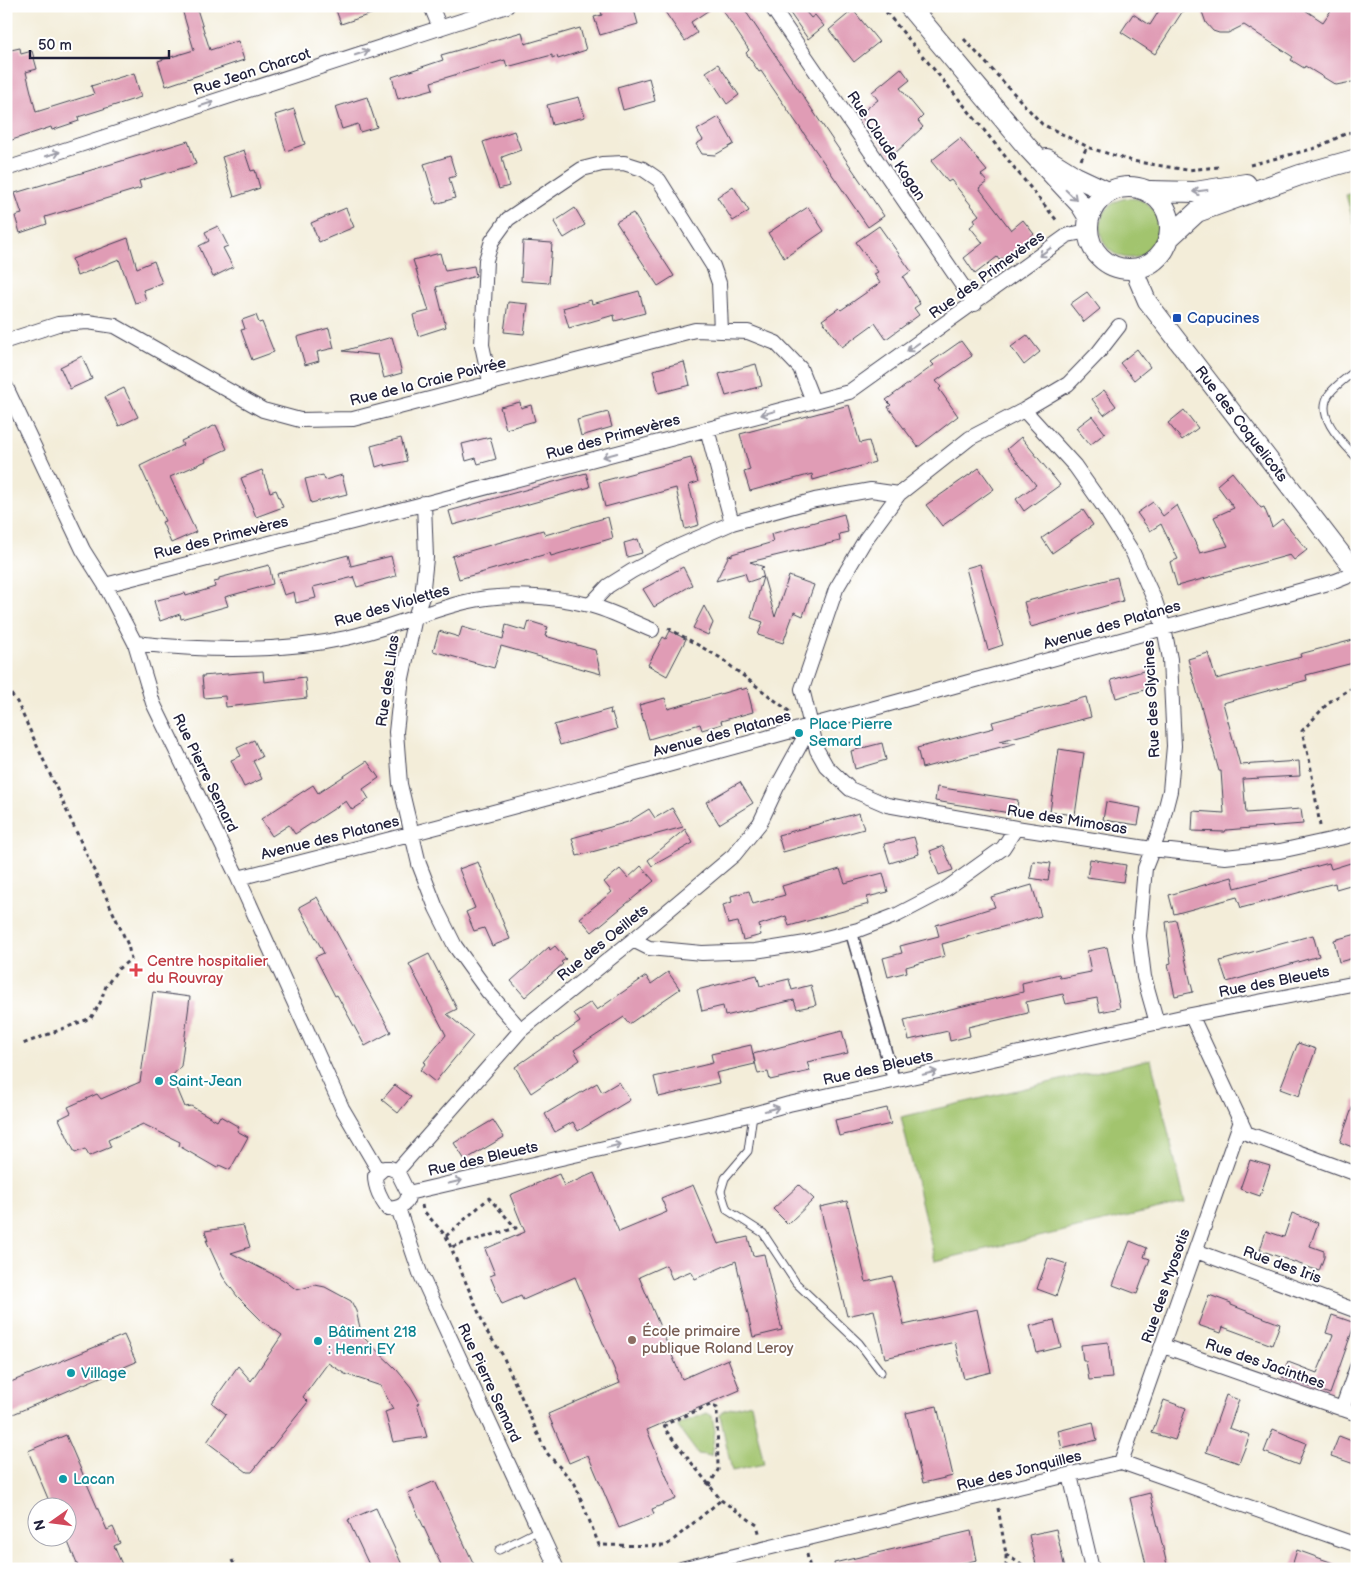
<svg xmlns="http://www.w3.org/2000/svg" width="1363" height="1575" font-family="'Balsamiq Sans',sans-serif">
<rect width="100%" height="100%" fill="#fff"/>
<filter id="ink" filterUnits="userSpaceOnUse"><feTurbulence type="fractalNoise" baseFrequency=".02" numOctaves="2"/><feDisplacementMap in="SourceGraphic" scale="10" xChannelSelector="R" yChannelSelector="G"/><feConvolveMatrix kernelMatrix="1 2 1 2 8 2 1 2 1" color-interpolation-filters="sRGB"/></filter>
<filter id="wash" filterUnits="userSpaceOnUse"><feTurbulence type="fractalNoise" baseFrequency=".0096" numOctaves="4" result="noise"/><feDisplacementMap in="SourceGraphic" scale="20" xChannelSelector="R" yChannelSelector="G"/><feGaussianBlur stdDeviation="1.12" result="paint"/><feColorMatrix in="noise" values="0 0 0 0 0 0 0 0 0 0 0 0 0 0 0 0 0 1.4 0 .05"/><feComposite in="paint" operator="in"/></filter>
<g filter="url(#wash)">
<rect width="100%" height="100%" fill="#f3edd9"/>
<path fill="#a2c46e" stroke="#627354" d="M1357,192V227L1354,224L1346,195Z
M1100 228a30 30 0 1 1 60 0a30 30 0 1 1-60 0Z
M1151,1059L1185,1203L935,1261L901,1117Z
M751,1403L764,1464L732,1471L720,1415L724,1410Z
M707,1413L712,1416L715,1431L711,1456L698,1454L678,1427L680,1424Z"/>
<g id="blocks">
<path fill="#e09cb5" d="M181,6H196L210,50L238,41L244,60L166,86L158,61L194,50Z
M339,6H386V9L341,24L336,10L340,9Z
M617,6H633L638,24L600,35L594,17L602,15L601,11Z
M661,6H715L691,22L697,33L685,41Z
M720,6H742L884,216L868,227L761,71L759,72L746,53L749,50Z
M785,6H801L811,18L815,15L824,26L808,39Z
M1162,6H1186L1155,54L1121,32L1133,14L1150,25Z
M1200,6H1299L1323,22L1334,6H1357V81L1336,85L1305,66L1304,68L1291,60L1293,57L1244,25L1228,33H1219L1213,31L1206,23Z
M853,10L879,42L854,62L829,30Z
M580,28L586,50L558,59L557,56L552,58V55L507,67L505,60L431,82L433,89L398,99L392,77L443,60L441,55L522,32L525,44Z
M20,48L21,54L32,51L37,69L26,72L36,112L94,94L91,86L134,73L141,97L78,117L79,121L52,130L51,127L6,142V51Z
M718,64L739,95L727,104L706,72Z
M901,68L910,80L900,88L923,116L918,121L923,127L891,157L859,114L878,100L872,92Z
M649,78L655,101L623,110L617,87Z
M367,97L377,127L360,132L358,124L342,129L335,107Z
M579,97L585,117L552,125L547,105Z
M294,109L305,144L286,151L275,115Z
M719,117L734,144L715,155L702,154L696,144L703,140L697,130Z
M514,131L521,150L502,157L509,186L499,189L483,142Z
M960,138L987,171L981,175L987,182L979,188L1011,230L1023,220L1034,234L1027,240L1028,242L1005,260L1002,258L999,260L997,257L975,274L964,258L983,243L970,227L976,222L974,219L979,215L951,180L948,182L931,161Z
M188,141L196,164L139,181L141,188L45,217L47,224L20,233L15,216L22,214L15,193Z
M244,150L251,171L255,170L260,188L234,197L222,157Z
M450,156L456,176L449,178L455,198L436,204L424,164Z
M733,186L749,211L733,221L717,197Z
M808,207L824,231L784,258L768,233Z
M346,208L354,227L319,242L311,223Z
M575,208L585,225L564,238L554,222Z
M633,213L674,276L658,286L616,222Z
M218,226L228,246L223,248L233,267L213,277L199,246L209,241L205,232Z
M879,226L911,271L903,277L920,304L914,308L919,315L886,339L875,323L842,347L822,320L839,308L841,310L880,283L874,274L878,272L856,242Z
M128,238L137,268L154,261L162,283L143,290L146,300L135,303L119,259L77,276L72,259Z
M523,241L552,243L549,283L521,281Z
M440,253L445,271L474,266L476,276L436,287L446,327L418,336L413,315L429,311L413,260Z
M639,291L645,313L615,321L614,315L569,328L563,308L591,300L592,304Z
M1087,292L1100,309L1084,322L1070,304Z
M508,302L528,304L524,334L504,332Z
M256,315L259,323L262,322L274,352L252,360L241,330L245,329L242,320Z
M329,328L334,348L317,352L319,361L305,365L297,337Z
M1027,335L1040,352L1024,365L1011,347Z
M392,337L402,373L384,378L378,355L343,351Z
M961,341L972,356L936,381L941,387L939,389L958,416L918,447L888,407L891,405L886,400L934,365L931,362Z
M1137,349L1150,367L1134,380L1120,363Z
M82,356L92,379L70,389L60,367Z
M684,362L690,385L659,393L653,370Z
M756,364L762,386L726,396L719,374Z
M124,388L138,417L119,426L105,397Z
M1104,390L1116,406L1104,415L1092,399Z
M520,402L521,408L531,405L535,421L506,429L500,407Z
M849,405L860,443L869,441L875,462L813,480L812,474L750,491L744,472L750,470L740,434Z
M1184,410L1198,428L1182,440L1168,423Z
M608,412L612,427L581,436L577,420Z
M1092,416L1105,433L1090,445L1076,428Z
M216,425L227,449L205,459L206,461L170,477L196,532L171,543L162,522L165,521L140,466L183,445L181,441Z
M490,437L496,459L478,464L476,458L466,461L462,444Z
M1021,437L1060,485L1024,511L1016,499L1036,485L1007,449Z
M401,438L407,461L385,466V464L376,467L371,446Z
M691,458L698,482L689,485L699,525L685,529L676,488L605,507L599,482Z
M979,468L994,489L942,526L926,505Z
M262,470L270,492L276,490L283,507L256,517L241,478Z
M1232,472L1261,508L1264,507L1272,527L1282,519L1307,550L1294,560L1290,555L1177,586L1170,562L1178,559L1161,524L1150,531L1137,513L1153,502L1163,516L1177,505L1200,553L1228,546L1214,517L1234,508L1217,485Z
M586,473L590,487L453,525L449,511Z
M323,475L325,480L342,475L347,494L311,503L305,479Z
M1083,510L1093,525L1052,553L1042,538Z
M844,514L848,532L839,534L840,541L798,551L799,550L750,562L764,567L761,568L775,617L789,576L814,585L803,616L794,612L783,643L758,635L763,622L751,618L763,577L748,582L745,573L716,581L729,555L732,556V554L773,542L771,534Z
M608,517L613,538L551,556L550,553L459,579L452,556L543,530L545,535Z
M638,539L642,553L627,557L624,543Z
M348,555L351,566L391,556L396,576L357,587L353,576L354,577L313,587L316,598L296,603L294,592L284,595L277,574Z
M980,564L1003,645L988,650L966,568Z
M269,565L273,584L225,597L228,606L181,619L180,614L160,621L154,601L185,593L186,596L215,587L214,582L219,581V578Z
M683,567L692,585L654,607L643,589Z
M1117,577L1123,601L1031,627L1024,602Z
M704,606L713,623L708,635L693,628Z
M529,621L548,627L545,636L595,650L601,674L501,646L494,668L433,651L439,631L459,637L462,627L503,639L506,625L526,631Z
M670,631L686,639L667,676L648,665L663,637L666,639Z
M1357,639V662L1306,675L1307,680L1223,703L1240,765L1299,761L1300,776L1243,779L1246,813L1301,809L1303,824L1226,830L1225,832L1192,831L1193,811L1224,813L1221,771H1219L1188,659L1208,653L1216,679L1301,657L1300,654Z
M1147,670L1152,688L1116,698L1111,680Z
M263,671L264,682L305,677L307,698L226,707L225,696L204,698L202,676Z
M741,688V690L747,688L753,712L721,721L722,724L702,730L700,724L649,739L639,705L665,698L668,709Z
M1086,697L1091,717L1000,741L1016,743L922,768L917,748L994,728L992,722Z
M611,709L610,714L612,713L617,729L560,745L554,725Z
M254,740L262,757L253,761L262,779L244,787L231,760L241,756L237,748Z
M882,743L886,760L855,769L851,751Z
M1059,749L1084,753L1075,815L1050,812Z
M367,761L379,778L363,789L369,799L352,810L346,801L295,834L289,825L272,836L261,819L313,785L318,793Z
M740,782L753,803L719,824L706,802Z
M937,787L1018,800L1016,814L935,801Z
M1106,802L1141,808L1138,825L1103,820Z
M672,808L683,827L577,856L572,838L628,822L649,809L655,818Z
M859,813L864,829L783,852L778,835Z
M685,829L693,843L652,866L648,860Z
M914,837L919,854L890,863L884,844Z
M943,846L953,870L939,875L930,851Z
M1090,859L1126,865L1123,882L1087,877Z
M1033,861L1051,863L1048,881L1030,878Z
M1357,861V883L1336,889L1335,883L1241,908L1237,897L1174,914L1169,895L1232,877L1235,888L1329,863L1331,869Z
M478,862L510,939L492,946L484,928L474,931L466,912L475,908L459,869Z
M641,866L654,881L592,932L580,918L612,892L604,882L620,869L628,878Z
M840,869L845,883L883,873L888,892L867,897L869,904L789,926L786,916L759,925L761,935L743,940L738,922L728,924L723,905L732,902L731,896L749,891L753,904L785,895L782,886Z
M1032,885L1041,916L942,944L945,956L906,967L907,972L888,977L883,958L902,953L900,946L939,936L936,925L995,907L991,897Z
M317,897L391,1032L365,1046L337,995L335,996L315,957L324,953L299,907Z
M1176,920L1193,992L1175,996L1168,964L1171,963L1166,922Z
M1357,934V957L1339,962L1334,940Z
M1313,935L1319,956L1227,982L1220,961Z
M555,946L566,959L561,962L563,964L525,997L511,981L549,947L550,950Z
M1107,947L1120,1008L1100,1012L1097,998L1066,1004L1063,994L1026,1002L1028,1013L968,1027L970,1036L950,1041L948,1031L909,1040L904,1020L1023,992L1022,983L1059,974L1060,978L1091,972L1087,951Z
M429,954L457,1009L447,1014L473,1036L435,1082L420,1070L426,1063L424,1062L446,1035L409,964Z
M668,972L680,989L629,1024L624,1017L574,1050L580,1060L531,1093L515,1067L580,1022L574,1013L591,1002L597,1010L646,976L651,984Z
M757,975L760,986L789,979L792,990L811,985L816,1005L797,1009L794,1000L725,1016L723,1006L702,1011L697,990Z
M153,992L190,997L181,1066L172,1076L185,1107L191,1106L217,1121L220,1116L239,1127L237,1131L248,1137L230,1170L219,1165L217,1168L179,1146L180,1142L143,1124L108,1140L111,1147L89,1156L85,1149L75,1153L59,1119L71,1113L68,1107L97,1094L101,1099L140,1082Z
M842,1031L848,1053L807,1062L810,1071L770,1080L768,1072L758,1074L753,1054Z
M1298,1043L1316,1049L1299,1096L1280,1089Z
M751,1045L755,1064L716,1073L719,1083L659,1097L654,1077L713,1063L711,1054Z
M619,1082L630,1100L578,1131L573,1122L555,1132L545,1114L597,1083L602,1092Z
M395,1085L411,1097L398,1113L382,1100Z
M1355,1100L1357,1101V1149L1340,1142Z
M887,1108L891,1124L839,1136L835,1120Z
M493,1120L504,1137L465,1160L454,1143Z
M1250,1160L1270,1166L1260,1196L1240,1189Z
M594,1173L619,1232L667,1212L661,1198L693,1185L718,1244L748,1237L753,1256L764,1254L782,1330L753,1337L736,1261L695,1279L691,1271L672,1279L666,1265L639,1277L682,1379L728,1359L740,1390L647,1430L676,1499L652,1509L654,1514L619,1528L588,1455L569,1463L548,1414L620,1383L575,1277L523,1300L521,1296L502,1304L490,1276L495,1274L485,1249L525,1232L510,1195L559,1174L564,1186Z
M799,1185L814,1199L788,1224L773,1209Z
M847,1201L866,1282L892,1276L904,1325L977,1309L991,1372L964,1379L955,1342L885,1358L874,1310L847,1316L820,1207Z
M1292,1213L1318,1223L1310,1246L1324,1251V1257L1319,1271L1260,1250L1266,1231L1284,1237Z
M243,1225L250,1247L231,1253L282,1279L297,1290L315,1285L325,1287L351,1301L356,1311L362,1336L397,1370L411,1387L420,1403L417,1404L427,1437L393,1442L385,1412L393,1409L381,1386L345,1374L328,1363L303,1397L308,1402L252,1472H247L207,1442L226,1414L212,1403L238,1366L251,1381L282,1335L262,1321L237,1296L223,1277L206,1240L208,1241L205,1231Z
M1130,1241L1147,1248L1144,1257L1150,1259L1137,1294L1113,1285Z
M1048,1258L1067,1264L1056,1296L1037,1289Z
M1209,1295L1231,1303V1305L1280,1324L1272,1345L1223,1327L1221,1333L1198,1325Z
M1332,1315L1355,1323L1330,1394L1282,1377L1288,1362L1317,1373L1333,1335L1326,1333Z
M1054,1320L1061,1347L1037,1353L1030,1326Z
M124,1335L136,1362L6,1417V1384Z
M1108,1342L1112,1378L1089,1380L1086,1361H1083L1081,1345Z
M1226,1395L1239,1400L1229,1428L1250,1435L1239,1463L1206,1452Z
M1164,1400L1186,1408L1175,1440L1152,1433Z
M937,1406L953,1476L923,1483L906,1413Z
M1093,1422L1097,1440L1062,1449L1058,1431Z
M1273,1429L1306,1443L1298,1465L1264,1452Z
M66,1435L107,1530L113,1527L120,1543L114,1546L124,1569H79L68,1542V1508H52L28,1451Z
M1339,1436L1357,1443V1465L1331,1456Z
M435,1481L470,1556L476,1569H443L408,1493Z
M1150,1493L1168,1569H1147L1140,1539L1130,1498Z
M376,1508L404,1569H371L348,1520Z
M1056,1529L1065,1569H1037L1029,1535Z
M971,1531L977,1560L938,1569H835L834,1563Z
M1297,1550L1344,1567V1569H1291Z"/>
</g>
</g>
<g filter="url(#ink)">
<use href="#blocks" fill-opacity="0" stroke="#414053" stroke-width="1"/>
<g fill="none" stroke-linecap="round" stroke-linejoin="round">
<g stroke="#414053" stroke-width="9">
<path id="service" d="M1357,369C1348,377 1337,384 1330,393C1313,415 1343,443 1357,458
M753,1114L748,1151L725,1178L721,1191L727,1210L763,1233L796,1283L859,1343L881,1372
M499,1550L539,1530"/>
</g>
<g stroke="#414053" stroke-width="14">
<path id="pedestrian" d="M851,931L894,1081"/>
</g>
<g stroke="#414053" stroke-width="16">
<path id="minor" d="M431,6L440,28
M771,6L975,304
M6,169L507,6
M1119,326L1098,353L1068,384L1024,410L970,438L899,494L865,540L836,589L802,689L817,750L826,766L850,789L887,805L1016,828L1152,849L1225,857L1280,851L1344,837L1357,833
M6,341L58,324L88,322L115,326L263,410L300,420L353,419L695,330L748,332L776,343L800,368L813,401
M490,382L482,345L486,260L492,241L508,219L582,169L602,164L624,163L643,169L659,180L713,266L719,283L721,331
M6,387L83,550L105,585L135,643L153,703L238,878L342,1108L379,1171
M1024,410L1075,466L1106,510L1133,553L1155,601L1164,628L1170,659L1174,746L1170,791L1160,830L1145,868L1139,936L1144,977L1157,1023
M707,429L732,523
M424,503L426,558L422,597L415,617L402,678L396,732L400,784L419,864L436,908L455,946L488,992L521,1030
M105,585L431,502L849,392L1068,235L1088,231
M590,605L608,586L632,571L675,548L732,523L815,500L871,490L899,494
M135,643C205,651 277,653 346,638C386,629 425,612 465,602C502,592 553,596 589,605C610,610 632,622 652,630
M238,878C606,786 970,680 1336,581L1356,573
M633,940L649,948L702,953L755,951L806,943L858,930L897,915L943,891L1003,848L1016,828
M1191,1015L1246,1133L1357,1174
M384,1168H390L397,1171L408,1193C409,1205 399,1208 388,1209C381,1200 375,1187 375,1176Z
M397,1171L521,1030L633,940L734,855L760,823L776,789L810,727
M408,1193L753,1114L789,1104L1191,1015L1357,983
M398,1208L420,1273L557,1569
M1196,1251L1357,1311
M1163,1346L1357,1414
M1342,1409L1357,1367
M1121,1462L1241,1121
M1070,1475L1092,1569
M681,1569L1121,1462L1357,1545"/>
</g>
<g stroke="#414053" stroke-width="20">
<g id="tertiary">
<path id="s1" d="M1136,269L1138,280L1147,301L1357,574"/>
</g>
</g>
<g stroke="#414053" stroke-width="22">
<path id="secondary" d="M909,6L1028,148L1081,205L1089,218
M1047,159L1076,177L1108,192
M1088 228a41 41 0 1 1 82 0a41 41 0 1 1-82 0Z
M1150,191L1195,192L1246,184
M1171,236L1197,212L1300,175L1357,159"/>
</g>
<path stroke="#414053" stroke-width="3" stroke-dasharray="4 4" stroke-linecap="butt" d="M881,6L967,109L1058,222
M964,39L1042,124L1090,148L1132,161L1187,170L1219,167
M1081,160L1087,146
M1250,165L1316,148L1347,133L1357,131
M668,628L719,657L790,712
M6,688L17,702L128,945L131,959L118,969L106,986L100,1003L91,1018L20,1045
M1320,826L1310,763L1302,731L1329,702L1357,685
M422,1205L423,1210L446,1236L487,1332L502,1354L546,1452L575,1484L599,1545L666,1546L721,1500
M446,1236L489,1198L516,1228L451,1247
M709,1486L718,1470L717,1408L710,1405L666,1424L664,1428L721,1500L757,1525L760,1536
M998,1508L1006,1554V1569
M807,1554L810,1569
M1006,1554L1027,1569
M232,1560L236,1569"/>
<use href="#service" stroke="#fff" stroke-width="7"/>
<use href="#pedestrian" stroke="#fff" stroke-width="11"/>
<use href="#minor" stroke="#fff" stroke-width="14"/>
<use href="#tertiary" stroke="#fff" stroke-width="18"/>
<use href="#secondary" stroke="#fff" stroke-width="20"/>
</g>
<defs><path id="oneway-shaft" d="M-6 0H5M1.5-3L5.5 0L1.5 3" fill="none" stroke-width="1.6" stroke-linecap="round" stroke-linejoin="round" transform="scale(1.25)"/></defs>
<g stroke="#9c9ca7">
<use href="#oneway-shaft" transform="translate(362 53) rotate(-18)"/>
<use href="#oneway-shaft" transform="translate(207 104) rotate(-18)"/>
<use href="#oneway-shaft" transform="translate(53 154) rotate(-18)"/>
<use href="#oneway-shaft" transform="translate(1200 191) rotate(173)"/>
<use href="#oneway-shaft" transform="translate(1071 195) rotate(44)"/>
<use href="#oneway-shaft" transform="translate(1045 252) rotate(144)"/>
<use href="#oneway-shaft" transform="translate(913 347) rotate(145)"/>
<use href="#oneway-shaft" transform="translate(768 413) rotate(165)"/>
<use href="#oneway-shaft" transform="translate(610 455) rotate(165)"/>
<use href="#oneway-shaft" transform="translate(930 1073) rotate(-13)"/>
<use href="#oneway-shaft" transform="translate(772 1109) rotate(-15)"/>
<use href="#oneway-shaft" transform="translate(614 1146) rotate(-13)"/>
<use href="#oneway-shaft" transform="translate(455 1182) rotate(-13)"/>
</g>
</g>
<rect fill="#1a4fb4" stroke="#fff" stroke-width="2" x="1172" y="313" width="10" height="10" rx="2.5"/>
<g fill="#0f9aa8" stroke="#fff" stroke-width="2">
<circle cx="799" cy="733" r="5"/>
<circle cx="159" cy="1081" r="5"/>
<circle cx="318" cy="1341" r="5"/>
<circle cx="71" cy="1373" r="5"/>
<circle cx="63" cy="1479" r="5"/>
</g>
<path fill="#e0444e" stroke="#fff" stroke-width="2" d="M133.5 962.5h5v5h5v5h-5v5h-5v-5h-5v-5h5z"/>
<circle fill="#8d6e63" stroke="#fff" stroke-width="2" cx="632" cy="1340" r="5"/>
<g text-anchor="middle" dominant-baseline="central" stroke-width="4" stroke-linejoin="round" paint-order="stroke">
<g font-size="15" fill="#22223b" stroke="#fff">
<text transform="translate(252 72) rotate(-18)">Rue Jean Charcot</text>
<text transform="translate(886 146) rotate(56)">Rue Claude Kogan</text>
<text transform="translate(987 275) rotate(-36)">Rue des Primevères</text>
<text transform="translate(428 382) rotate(-14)">Rue de la Craie Poivrée</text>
<text stroke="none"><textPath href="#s1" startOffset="189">Rue des Coquelicots</textPath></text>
<text transform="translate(613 437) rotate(-15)">Rue des Primevères</text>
<text transform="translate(221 538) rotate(-14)">Rue des Primevères</text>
<text transform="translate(392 606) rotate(-16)">Rue des Violettes</text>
<text transform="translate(1112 625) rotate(-16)">Avenue des Platanes</text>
<text transform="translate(388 681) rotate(-82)">Rue des Lilas</text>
<text transform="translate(1152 699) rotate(-93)">Rue des Glycines</text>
<text transform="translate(722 734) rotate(-15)">Avenue des Platanes</text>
<text transform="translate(205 773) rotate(64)">Rue Pierre Semard</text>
<text transform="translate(1067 820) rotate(9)">Rue des Mimosas</text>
<text transform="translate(330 838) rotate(-14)">Avenue des Platanes</text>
<text transform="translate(603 943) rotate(-39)">Rue des Oeillets</text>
<text transform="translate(1274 982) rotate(-11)">Rue des Bleuets</text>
<text transform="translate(878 1068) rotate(-13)">Rue des Bleuets</text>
<text transform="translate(483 1159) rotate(-13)">Rue des Bleuets</text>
<text transform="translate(1282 1265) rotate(20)">Rue des Iris</text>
<text transform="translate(1166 1286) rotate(-71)">Rue des Myosotis</text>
<text transform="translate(1265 1364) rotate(19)">Rue des Jacinthes</text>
<text transform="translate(489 1383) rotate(65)">Rue Pierre Semard</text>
<text transform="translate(1019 1471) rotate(-14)">Rue des Jonquilles</text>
</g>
<g font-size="15" fill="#164399" stroke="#fff" text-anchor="start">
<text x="1187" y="318">Capucines</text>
</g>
<g font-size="15" fill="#0d838f" stroke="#fff" text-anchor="start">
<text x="809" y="724">Place Pierre<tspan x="809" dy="17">Semard</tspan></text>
<text x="169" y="1081">Saint-Jean</text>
<text x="328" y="1332">Bâtiment 218<tspan x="328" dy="17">: Henri EY</tspan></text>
<text x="81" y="1373">Village</text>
<text x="73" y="1479">Lacan</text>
</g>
<g font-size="15" fill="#be3a42" stroke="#fff" text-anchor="start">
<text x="147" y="961">Centre hospitalier<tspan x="147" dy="17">du Rouvray</tspan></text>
</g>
<g font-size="15" fill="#785e54" stroke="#fff" text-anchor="start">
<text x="642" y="1331">École primaire<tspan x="642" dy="17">publique Roland Leroy</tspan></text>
</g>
</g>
<rect width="1363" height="1575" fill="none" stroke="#fff" stroke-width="25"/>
<g transform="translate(52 1522) rotate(256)"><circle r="24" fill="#ffffff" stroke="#a7a7b1"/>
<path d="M0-4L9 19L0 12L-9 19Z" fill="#d1495b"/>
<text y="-8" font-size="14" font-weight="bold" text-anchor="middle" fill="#22223b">N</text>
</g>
<path d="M30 50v8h139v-8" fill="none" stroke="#22223b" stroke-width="2.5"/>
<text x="38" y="50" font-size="15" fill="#22223b" stroke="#ffffff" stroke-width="4" paint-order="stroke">50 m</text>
</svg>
